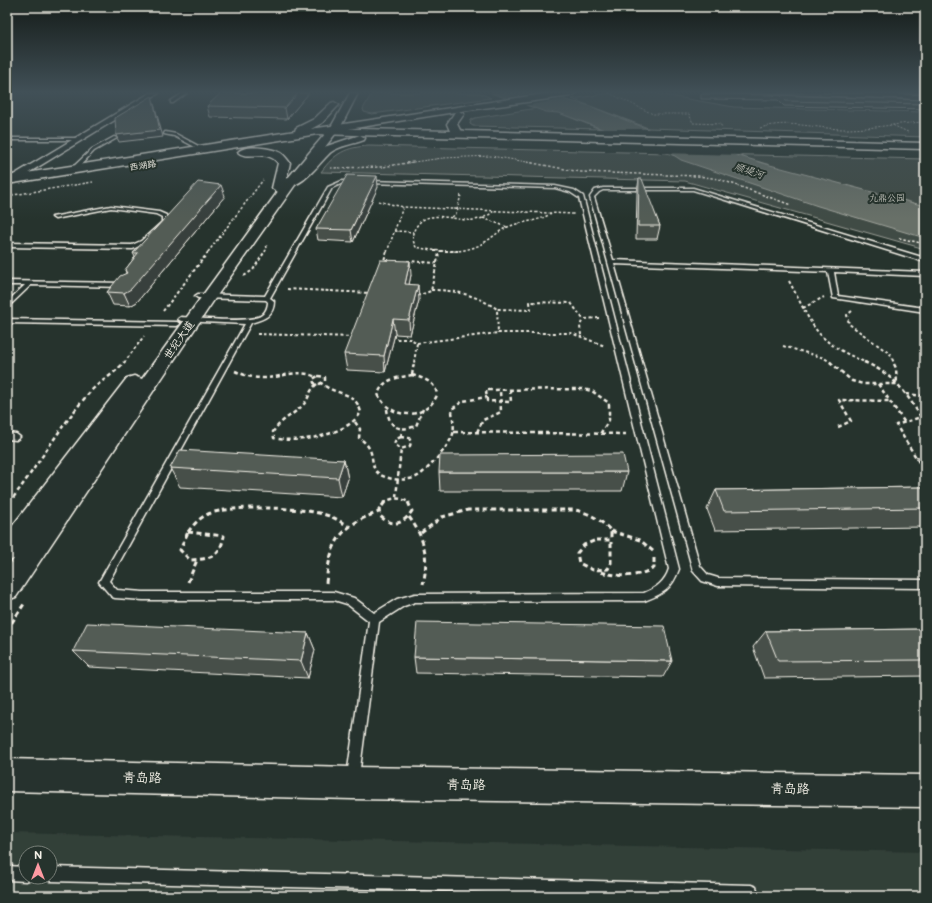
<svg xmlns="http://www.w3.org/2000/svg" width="932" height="903" font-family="'Balsamiq Sans','LXGW WenKai TC',sans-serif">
<rect width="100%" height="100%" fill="#26332d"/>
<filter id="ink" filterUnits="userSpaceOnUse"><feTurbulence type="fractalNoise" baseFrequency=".025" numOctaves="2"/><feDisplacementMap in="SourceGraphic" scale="8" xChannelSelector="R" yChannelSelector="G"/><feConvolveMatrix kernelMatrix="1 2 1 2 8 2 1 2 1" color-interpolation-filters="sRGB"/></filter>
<g filter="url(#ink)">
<path fill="#333f39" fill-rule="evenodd" d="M7,833L925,852V896H7ZM26,853H50V877H26Z"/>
<path fill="#414b45" stroke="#9a9e96" d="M372,93H480L491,98L372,114L364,112L363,109Z
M610,93H653L734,107L925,112V137L648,128L572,99Z
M537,108L559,113L600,129L473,126L470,124L471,120L475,118Z
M369,146L925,159V249L685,181L321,172C335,153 346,147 369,146Z"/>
<path fill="#676f68" stroke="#9fa39b" d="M491,93H554L566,100L587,105L648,129L770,165L925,206V238L818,206L681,160L675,156L559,113L546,112Z"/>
<path fill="#26332d" d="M535,93H558L569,98L523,106L507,97Z
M594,129H656L742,155L660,153Z"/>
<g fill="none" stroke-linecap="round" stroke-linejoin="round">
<g stroke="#f4f1e8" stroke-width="3">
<path id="service" d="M183,93H187L173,103H171V101Z
M165,132L176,134L204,149L201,150L174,136L164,134Z
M114,137L117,138L94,151L76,170H72V168L92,149Z
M7,138H78L80,139L78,140H7Z
M342,181H353L355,182L353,183H343L332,188L270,298L274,301C274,316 264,319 251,323L109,581L117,590L143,592H334L354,598L374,613L397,599L415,594L644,593C656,588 665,582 669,569L579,198L570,192L555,188L366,183V181H368L555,186L574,190L583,196L679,569C672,589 663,594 644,601L415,602L404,606L379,622L359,776L357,780L353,782L349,780L347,776L369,621L347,604L334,600H143L115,598L112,597L99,582L245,324L181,321L178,319L181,317C197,318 251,324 262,315C266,312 268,306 268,302L266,300L198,298L195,296L198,294L265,296L328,187Z
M603,188H693L925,258V262L693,190H603L599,192L594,197L613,260L925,272V276L834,272L838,296L925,308V312L833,298L828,272L614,264L700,566L708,575L718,578L925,580V588L718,586L702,581L693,571L590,197L595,190Z
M111,206L159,212L166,215L168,222L145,243L133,249L7,247V243L132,245L141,241L162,222V217L156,214L111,208L55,219L52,217Z
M7,281L124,283L127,285L124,287L31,285L9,306L7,307V302L25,285H7Z
M7,319L177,322L180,324L177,326L7,323Z
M7,433L16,434L20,437L16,440L7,439Z
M7,866L26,867V877H31V879L26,881L7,880Z
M50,867L751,885L756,887L759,896H642L50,881L45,879V877H50Z"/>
</g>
<g stroke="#f4f1e8" stroke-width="3">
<path id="minor" d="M150,93H159L15,181H9L7,179Z"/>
</g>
<g stroke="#f4f1e8" stroke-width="3">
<path id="tertiary" d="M350,93H358L340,128L295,185L216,297L16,597L7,600V568L14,559L7,561V533L127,378L134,376L142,379L287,179L331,127Z
M7,759L352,767L925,775V807L352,799L7,791Z"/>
</g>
<g stroke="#f4f1e8" stroke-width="3">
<path id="secondary" d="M459,111L464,114L457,124L460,130L464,131L925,143V149L315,134L310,131L315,128L450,131L447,124L455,112Z"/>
</g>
<g stroke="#f4f1e8" stroke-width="3">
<path id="primary" d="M550,93H576L571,96L461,111L7,184V176L295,131L296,128L314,119L331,103L334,102L339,105L337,107L322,123L311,129Z
M360,135L365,138L364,140C354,144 339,146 331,152C322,159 299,194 285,183L283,191L278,192L272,188L278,163C266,148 246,161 238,152C245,144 273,148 281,153C285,156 287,159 290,163L286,180L307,165L324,147Z"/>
</g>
<path stroke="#f4f1e8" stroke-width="1" stroke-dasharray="2 1.5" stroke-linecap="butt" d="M609,93L653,114H689L693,123L720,124L722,127
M890,124L908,132
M760,128C789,119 816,129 845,129C872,129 898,123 925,122
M406,163L443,158L491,156L533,163"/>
<path stroke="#f4f1e8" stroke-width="1.5" stroke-dasharray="2.5 2" stroke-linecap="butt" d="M527,162L581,172L698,176L719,179L791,205
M330,168L382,167L413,162
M7,196L93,182
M378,201L403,207
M494,211C488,216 482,219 474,220C456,222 428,207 416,227C411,234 412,240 416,247C438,252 465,255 485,242C495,236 498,231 510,226C523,221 540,222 551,213
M452,217L456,214L461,195
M483,218L507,227
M394,231L413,232
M899,238L925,244
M208,252L263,180
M265,252L267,248L266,244
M387,252L403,207L574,214"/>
<path stroke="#f4f1e8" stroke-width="2" stroke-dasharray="3 2.5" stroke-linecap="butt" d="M387,251L384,260H390
M434,251H458
M407,261L437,263
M244,276L253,270L265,251
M789,281C815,329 813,340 867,363
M287,289L370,293
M431,290C456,290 476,295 497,309
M417,296L431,291L439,253
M803,308L824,297
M163,311L209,251
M852,311L847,315L849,324L890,354L894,363
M599,318L583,319L571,303L530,302L531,310L497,309L498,333H571L605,346
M257,334L354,337
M581,335L580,326L583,319
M391,339H411L417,343L414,363
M417,343L498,333
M783,346L824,358L832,363
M124,363L144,336"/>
<path stroke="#f4f1e8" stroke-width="2.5" stroke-dasharray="4 3" stroke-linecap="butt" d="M830,362L852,381L863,384H897L896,368L893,362
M864,362C893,374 905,391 921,417L896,425L925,472
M235,371C244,375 252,378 263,378C282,378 297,368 316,377
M412,375L414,362
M412,375C423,378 436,382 437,395C426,421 389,420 378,394C384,378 397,378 412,375Z
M318,376L325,377V381L319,384L314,383L313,379Z
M317,384C309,390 310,397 304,404C294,415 281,419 273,432L274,438C298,444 348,435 361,412C354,389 337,397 321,383
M878,384L905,423
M510,390L511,402L487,401L486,390L583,389L592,391L609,403V420L600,434
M906,394L925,396
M387,409C389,428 399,432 416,426L423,409
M355,422L360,429L359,438C379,451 367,465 379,474C388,480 408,482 418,476C428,470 450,445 453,434C455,426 452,417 452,409L463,401L487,397
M838,427L851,421L839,400L890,401
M454,432L627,434
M477,432L483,420L501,412L500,390
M401,437L409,438L411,442L410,446L401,449L394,444L396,439Z
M401,437L402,430
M916,457L925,459
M396,497L401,449
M9,503C37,467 60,426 90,392C100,381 115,374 124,362
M383,503C393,497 400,497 410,503"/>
<path stroke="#f4f1e8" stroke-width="3" stroke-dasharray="5 3.5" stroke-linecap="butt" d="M385,502L379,510L380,516C393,528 403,524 412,511L408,502
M7,506L10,502
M409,517C425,538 429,559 423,584
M611,531L640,540L654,552
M188,532L224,536C220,557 210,559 190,560L180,550Z
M188,532C194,524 201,516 211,513C235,505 302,507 326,515C334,517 341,522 348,526
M421,533L442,517L468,510H575C590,513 601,520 611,531V540
M596,540H611V563L608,569L593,570L579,563L577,553L584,545Z
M601,572C621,577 635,578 654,568V557
M188,582L197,560
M326,583C330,543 340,525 379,512
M7,630L24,604"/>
<use href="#service" fill="#26332d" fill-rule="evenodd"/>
<use href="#minor" fill="#26332d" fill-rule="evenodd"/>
<use href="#tertiary" fill="#26332d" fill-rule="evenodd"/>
<use href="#secondary" fill="#26332d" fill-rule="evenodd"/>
<use href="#primary" fill="#26332d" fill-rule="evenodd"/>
</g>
<path fill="#474f49" stroke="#f4f1e8" d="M309,93L287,119L210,117L207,106Z
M701,93H925V100L770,94L774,95L925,100V109L784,106L778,100L701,99Z
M639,179L660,226L657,239H636L637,192Z
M378,187L353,242L318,240L316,229Z
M225,196L137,302L130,306L113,305L107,292L126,273L125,270L135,257L133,253Z
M411,275L409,284L419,300L410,335L395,334L385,372L347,370L344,354Z
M344,460L348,479L342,497L180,487L170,468Z
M439,472H627L622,491H440Z
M925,487V525L924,527L715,530L707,509L716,490Z
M925,629V676L764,678L753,647L766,631Z
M308,633L315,650L308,678L89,667L73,651Z
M414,657L672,661L663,677L416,673Z"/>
<path fill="#39403c" stroke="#f4f1e8" d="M298,93H309L287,119L285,108Z
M152,96L163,137L119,142L116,135Z
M377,176L378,187L353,242L351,230Z
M221,185L225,196L137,302L130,306L124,293Z
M410,261L411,275L406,299L405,284Z
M418,285L419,300L410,335L409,320Z
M393,319L395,334L385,372L384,356Z
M344,460L348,479L342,497L338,478Z
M308,633L315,650L308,678L301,661Z"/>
<path fill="#525c55" stroke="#f4f1e8" d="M221,93H298L285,108L207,106Z
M702,93H768L774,95L925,100V104L786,101L780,95L702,94Z
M882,93H925V95Z
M152,96L160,130L116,135L115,118Z
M347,175L377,176L351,230L316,229Z
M639,179H642L660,226H638Z
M198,182L221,185L131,289L124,293L107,292L120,276L127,273L125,270L138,253H133Z
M380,260L410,261L405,284L418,285L409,320L393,319L384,356L344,354Z
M180,450L344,460L338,478L170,468Z
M623,454L627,472H439L440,455Z
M925,487V508L724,511L716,490Z
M417,622L664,626L672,661L414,657Z
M87,623L308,633L301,661L73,651Z
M925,629V660L778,661L766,631Z"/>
</g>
<linearGradient id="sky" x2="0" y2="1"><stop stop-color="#151c19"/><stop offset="0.42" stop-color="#415057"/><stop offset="1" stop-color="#415057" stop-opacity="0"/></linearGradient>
<rect width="932" height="219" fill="url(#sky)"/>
<g text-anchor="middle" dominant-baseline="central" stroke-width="4" stroke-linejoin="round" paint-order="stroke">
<g font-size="9" fill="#f4f1e8" stroke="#26332d">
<text transform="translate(143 166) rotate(-9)">西湖路</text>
</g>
<g font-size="9" fill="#bebfb7" stroke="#26332d">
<text x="887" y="198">九鼎公园</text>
</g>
<g font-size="10" font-style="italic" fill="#bcbdb5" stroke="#26332d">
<text transform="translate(749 171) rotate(18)">顺堤河</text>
</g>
<g font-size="11" fill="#f4f1e8" stroke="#26332d">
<text transform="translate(179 340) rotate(-55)">世纪大道</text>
</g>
<g font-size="13" fill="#f4f1e8" stroke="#26332d">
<text transform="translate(142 778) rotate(1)">青岛路</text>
<text transform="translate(466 785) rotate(1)">青岛路</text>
<text transform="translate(790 789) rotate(1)">青岛路</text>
</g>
</g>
<rect width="932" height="903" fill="none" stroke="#26332d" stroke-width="24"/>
<rect x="12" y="12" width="908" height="879" fill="none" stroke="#f4f1e8" stroke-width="1.5" filter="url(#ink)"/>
<g transform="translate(38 865)"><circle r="19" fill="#26332d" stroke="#787f78"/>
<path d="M0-3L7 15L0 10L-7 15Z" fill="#ff9aa2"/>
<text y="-6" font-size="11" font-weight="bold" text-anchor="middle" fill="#f4f1e8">N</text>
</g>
</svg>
